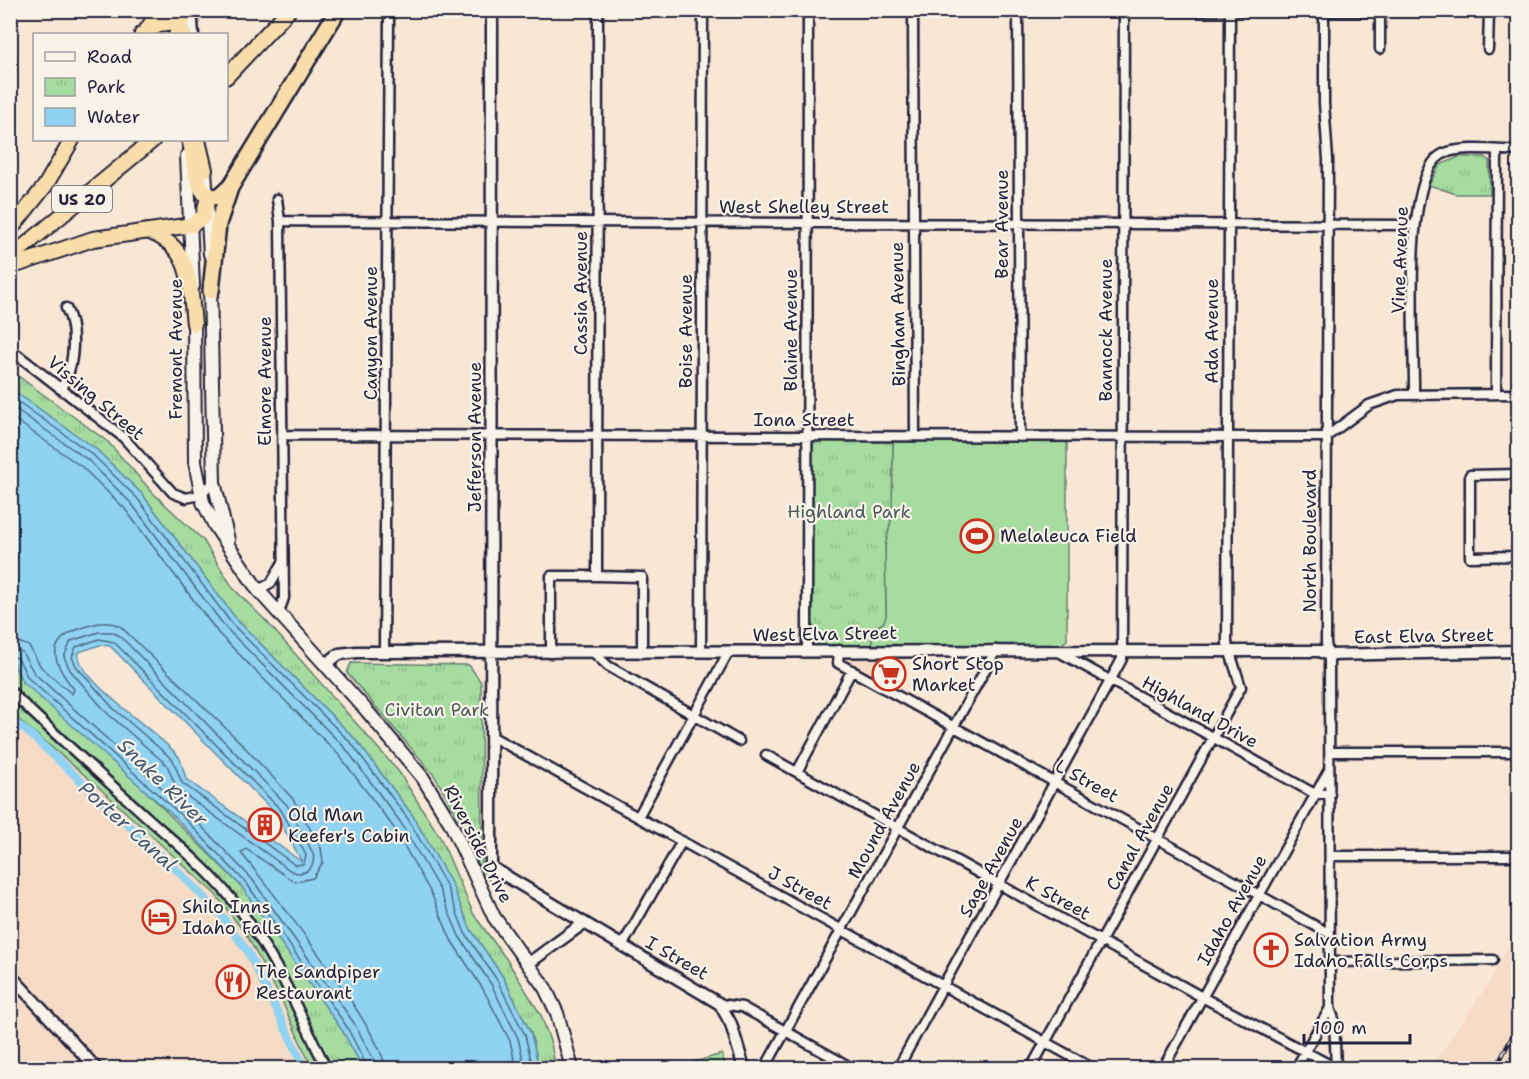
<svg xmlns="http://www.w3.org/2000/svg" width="1529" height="1079" font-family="'Shantell Sans',sans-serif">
<defs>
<pattern id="park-tufts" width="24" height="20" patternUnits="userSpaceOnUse" patternTransform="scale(1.5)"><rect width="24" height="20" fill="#a6dca0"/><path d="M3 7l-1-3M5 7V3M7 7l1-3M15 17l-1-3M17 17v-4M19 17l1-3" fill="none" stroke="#8fbc8b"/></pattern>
</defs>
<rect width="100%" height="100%" fill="#f9e7d6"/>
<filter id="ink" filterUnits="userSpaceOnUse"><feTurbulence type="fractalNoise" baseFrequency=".0167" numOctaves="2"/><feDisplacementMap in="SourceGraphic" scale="12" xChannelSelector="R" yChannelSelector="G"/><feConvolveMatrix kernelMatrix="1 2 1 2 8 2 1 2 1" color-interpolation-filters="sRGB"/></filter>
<g filter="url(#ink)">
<path fill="#f6dbc6" d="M839,650H909L892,692L838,663Z
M10,713L94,783L216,895L247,936L281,999L312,1068H11Z
M1518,929V1068H1343L1344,1064H1433L1489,983Z"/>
<path fill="#a6dca0" stroke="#647f6e" stroke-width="1.5" d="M893,436L1067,437V640L1056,650H871L874,628L883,623L886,616L885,547L892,515Z
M722,1054L726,1068H696L694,1062Z"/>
<path fill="url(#park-tufts)" stroke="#647f6e" stroke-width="1.5" d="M1459,157H1485L1489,160L1490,194H1456L1429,185L1440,165Z
M10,370L108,442L154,494L203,540L233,588L268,623L399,772L440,837L474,915L507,960L541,1015L551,1044L556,1068H539L531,1033L503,977L471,930L451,883L413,816L356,740L237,620L142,494L96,449L11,389Z
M807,436H893L892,515L885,547L886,616L883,623L874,628L871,650L807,651Z
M10,656L242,887L342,1030L363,1068H312L281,999L247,936L216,895L94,783L11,713Z
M351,663L469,665L481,682L482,862L483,867L490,875L489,880L483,876L463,826L434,775L347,673Z"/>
<path fill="#8fd2f1" stroke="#638ca8" stroke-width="1.5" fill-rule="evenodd" d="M11,389L96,449L142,494L237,620L356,740L413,816L451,883L471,930L503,977L531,1034L539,1068H363L342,1030L242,887L177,819L22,681L10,656ZM100,645L110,646L276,814L302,862L186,779C184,772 182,763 179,757C165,737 72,677 79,652Z"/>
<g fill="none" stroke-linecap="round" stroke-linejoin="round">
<path stroke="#4e6884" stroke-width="1.5" d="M10,396L92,454L137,498L232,624L352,744L408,819L446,885L465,933L497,980L525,1035L533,1068
M10,405L88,460L131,503L226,628L346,749L401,823L439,889L459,936L491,984L518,1038L525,1068
M10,416L82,467L125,509L219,634L339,755L394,828L431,893L451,940L483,989L510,1041L516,1068
M99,632H112L120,636L287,805L313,853C316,868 305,877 291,871L177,789L167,765L107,713L70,670L64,657L71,641Z
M10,639L29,646L41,667L72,694L74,689C49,659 46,638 88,626C99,622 109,621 120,626L239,741L293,799L321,848L323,862L313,878L295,882L246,849L241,853C268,886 384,1034 385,1068
M99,639L114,642L281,810L306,855L304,864L295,865L182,783L173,760L113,708L76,666L72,657L76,647Z
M10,648L22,652L34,673L186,810L252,879L354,1023L374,1060L376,1068
M10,656L18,658L28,678L181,815L247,884L347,1027L368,1068"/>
<path stroke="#8fd2f1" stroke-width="8" d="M10,719L28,732L181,874L222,916L248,952L305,1068"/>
<g stroke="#22223b" stroke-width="13">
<path id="minor" d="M424,10H443
M747,10H763
M835,10L1518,12
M913,10L915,436
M1018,10L1020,437
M1324,12V103L1328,160L1326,643L1329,660L1330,1008L1334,1019L1336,1068
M1380,49V10
M1488,49L1489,12
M277,199L280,221L284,598L279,612
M280,221L1414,225
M10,349L123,437L173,493L186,498L200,495L214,482
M60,389C75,371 77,328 66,308
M1414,393C1415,347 1401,180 1441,155C1457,145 1499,150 1518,151
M1496,394L1497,150
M282,435L1326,437L1369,405L1398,395L1518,394
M1518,474L1470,475V557L1518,556
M597,576L642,577V653
M258,590L271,583L282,564
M839,650L838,663L1330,934
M807,651L808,10
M384,652L389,18V14L394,10
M701,652L703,10
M1059,652L1315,794H1330
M551,653V576H597L598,10
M594,653L608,666L739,741
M10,691C55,735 102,776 148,818C176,843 206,868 230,897C272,948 298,1010 326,1068
M491,736L1092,1068
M1330,752H1518
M766,755L1202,997L1336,1068
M797,772L852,670
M638,817L729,651
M1331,856H1518
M622,946L682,841
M1330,962L1493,960
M720,1004L742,1007L852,1068
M765,1068L996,650
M898,1068L1122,659L1124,10
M1031,1068L1241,687L1227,643L1230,10
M1163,1068L1329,770
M1296,1068L1330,1008"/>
</g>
<g stroke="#22223b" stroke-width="15">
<path id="tertiary" d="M191,10L193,34
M492,10L491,867L720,1004L731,1024L744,1068
M325,665L339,654L357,652L1319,651L1329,655L1518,651
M529,963L584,923
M10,975L96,1068"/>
</g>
<g stroke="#22223b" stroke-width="16">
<path id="secondary" d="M187,156L193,286
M205,170L210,254
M210,283L214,482L228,540
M194,315L195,462L203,502L215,526L258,590L367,711L423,778L451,824L494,917L545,988L557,1013L572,1068"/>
</g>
<g stroke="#22223b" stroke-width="18">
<path id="trunk" d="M146,31L160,10
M142,34L159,25L174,23L184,34
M226,77L289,10
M198,140L205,170
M10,230L45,186L72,140
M147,231C193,247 189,283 194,324
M10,258L153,140
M10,267L93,239L192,225L203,217L208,197"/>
</g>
<g stroke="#22223b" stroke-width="20">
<path id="motorway" d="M177,34L182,19L193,10
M190,140C195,159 193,182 208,197L220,196L231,186L338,10
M211,291L218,224L230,188"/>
</g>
<use href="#minor" stroke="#f7f3e8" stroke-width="8"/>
<use href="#tertiary" stroke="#f7f3e8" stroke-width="10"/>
<use href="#secondary" stroke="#f7f3e8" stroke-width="12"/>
<use href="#trunk" stroke="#f9deab" stroke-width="14"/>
<use href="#motorway" stroke="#f9deab" stroke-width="15"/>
<g stroke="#22223b" stroke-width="4.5">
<path id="rail" d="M1496,1068L1518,1025"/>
</g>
<use href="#rail" stroke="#f7f3e8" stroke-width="2" stroke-dasharray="7" stroke-linecap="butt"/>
</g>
</g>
<defs>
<g id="stadium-ring" transform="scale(1.725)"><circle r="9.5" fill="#f7f3e8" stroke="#c8321e" stroke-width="1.5"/><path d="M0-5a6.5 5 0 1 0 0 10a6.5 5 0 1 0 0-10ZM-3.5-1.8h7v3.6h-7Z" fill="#c8321e"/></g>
<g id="supermarket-ring" transform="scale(1.725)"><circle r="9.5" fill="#f7f3e8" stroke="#c8321e" stroke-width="1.5"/><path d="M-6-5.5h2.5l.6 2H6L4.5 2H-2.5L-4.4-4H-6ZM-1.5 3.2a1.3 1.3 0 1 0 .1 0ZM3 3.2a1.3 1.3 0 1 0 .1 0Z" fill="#c8321e"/></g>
<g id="building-ring" transform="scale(1.725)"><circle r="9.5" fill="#f7f3e8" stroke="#c8321e" stroke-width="1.5"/><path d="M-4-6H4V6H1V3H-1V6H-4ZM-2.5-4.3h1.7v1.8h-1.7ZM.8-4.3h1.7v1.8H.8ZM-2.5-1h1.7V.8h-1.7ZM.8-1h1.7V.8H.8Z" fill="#c8321e"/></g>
<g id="hotel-ring" transform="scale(1.725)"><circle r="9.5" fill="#f7f3e8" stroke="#c8321e" stroke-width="1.5"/><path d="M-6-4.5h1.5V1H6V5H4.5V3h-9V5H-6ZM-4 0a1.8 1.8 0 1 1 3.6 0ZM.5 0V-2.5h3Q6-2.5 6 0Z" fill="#c8321e"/></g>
<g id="church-ring" transform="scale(1.725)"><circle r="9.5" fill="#f7f3e8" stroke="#c8321e" stroke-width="1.5"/><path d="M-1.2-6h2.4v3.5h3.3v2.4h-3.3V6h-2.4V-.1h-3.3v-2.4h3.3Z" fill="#c8321e"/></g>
<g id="restaurant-ring" transform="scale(1.725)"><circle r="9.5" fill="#f7f3e8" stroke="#c8321e" stroke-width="1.5"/><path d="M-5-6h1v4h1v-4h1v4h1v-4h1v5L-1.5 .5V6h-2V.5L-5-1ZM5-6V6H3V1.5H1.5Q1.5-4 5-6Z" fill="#c8321e"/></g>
</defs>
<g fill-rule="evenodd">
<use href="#stadium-ring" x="977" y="536"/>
<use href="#supermarket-ring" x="889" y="674"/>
<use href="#building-ring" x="265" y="825"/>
<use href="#hotel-ring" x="159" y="917"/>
<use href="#church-ring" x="1271" y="950"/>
<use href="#restaurant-ring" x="233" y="982"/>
</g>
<g text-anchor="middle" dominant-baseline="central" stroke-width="4.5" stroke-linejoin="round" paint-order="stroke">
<rect fill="#f7f3e8" stroke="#62616f" stroke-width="1.5" x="52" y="186" width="60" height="26" rx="4.5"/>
<g font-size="16" font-weight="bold" fill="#22223b">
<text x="82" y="199">US 20</text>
</g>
<g font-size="18" fill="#22223b" stroke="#f7f3e8">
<text x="804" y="207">West Shelley Street</text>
<text transform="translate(1002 224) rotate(-90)">Bear Avenue</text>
<text transform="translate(1400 260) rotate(-88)">Vine Avenue</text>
<text transform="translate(581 293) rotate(-90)">Cassia Avenue</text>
<text transform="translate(898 314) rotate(-91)">Bingham Avenue</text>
<text transform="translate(791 330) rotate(-90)">Blaine Avenue</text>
<text transform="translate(1106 330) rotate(-90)">Bannock Avenue</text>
<text transform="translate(686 331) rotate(-90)">Boise Avenue</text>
<text transform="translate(1212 331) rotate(-90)">Ada Avenue</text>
<text transform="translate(371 333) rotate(-90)">Canyon Avenue</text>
<text transform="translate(176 349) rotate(-90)">Fremont Avenue</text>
<text transform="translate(265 381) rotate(-90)">Elmore Avenue</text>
<text transform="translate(96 398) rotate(40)">Vissing Street</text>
<text x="804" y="420">Iona Street</text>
<text transform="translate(475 437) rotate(-90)">Jefferson Avenue</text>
<text transform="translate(1310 541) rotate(-90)">North Boulevard</text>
<text transform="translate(825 634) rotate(-1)">West Elva Street</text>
<text transform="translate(1424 636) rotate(-1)">East Elva Street</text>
<text transform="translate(1200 712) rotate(29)">Highland Drive</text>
<text transform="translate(1087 781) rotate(29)">L Street</text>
<text transform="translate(884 820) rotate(-61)">Mound Avenue</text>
<text transform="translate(1140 837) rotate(-61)">Canal Avenue</text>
<text transform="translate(478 844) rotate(63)">Riverside Drive</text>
<text transform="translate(991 867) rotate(-61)">Sage Avenue</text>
<text transform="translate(800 888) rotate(29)">J Street</text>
<text transform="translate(1058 898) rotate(29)">K Street</text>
<text transform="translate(1232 910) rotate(-61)">Idaho Avenue</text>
<text transform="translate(677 958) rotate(30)">I Street</text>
</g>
<g font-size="18" fill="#4a5a59" stroke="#f7f3e8">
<text x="849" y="512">Highland Park</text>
<text x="437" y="710">Civitan Park</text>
</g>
<g font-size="18" fill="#22223b" stroke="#f7f3e8" text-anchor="start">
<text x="1000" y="536">Melaleuca Field</text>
<text x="912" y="664">Short Stop<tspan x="912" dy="21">Market</tspan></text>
<text x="288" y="815">Old Man<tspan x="288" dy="21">Keefer's Cabin</tspan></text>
<text x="182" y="907">Shilo Inns<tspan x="182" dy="21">Idaho Falls</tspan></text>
<text x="1294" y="940">Salvation Army<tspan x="1294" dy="21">Idaho Falls Corps</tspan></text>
<text x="256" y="972">The Sandpiper<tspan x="256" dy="21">Restaurant</tspan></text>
</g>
<g font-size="20" font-style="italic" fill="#435772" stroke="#f7f3e8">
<text transform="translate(163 782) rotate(44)">Snake River</text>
<text transform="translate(128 826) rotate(42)">Porter Canal</text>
</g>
</g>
<rect width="1529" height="1079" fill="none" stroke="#f7f3e8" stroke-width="36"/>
<rect x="18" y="18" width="1493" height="1043" fill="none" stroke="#22223b" stroke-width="2" filter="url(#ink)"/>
<rect x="33" y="33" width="195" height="108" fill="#f7f3e8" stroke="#a29fa3" stroke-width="1.5"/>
<rect x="45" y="52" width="30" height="9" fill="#f7f3e8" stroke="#a29fa3" stroke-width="1.5"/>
<text x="87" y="63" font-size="18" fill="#22223b">Road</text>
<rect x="45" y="78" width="30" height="18" fill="url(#park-tufts)" stroke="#a29fa3" stroke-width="1.5"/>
<text x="87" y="93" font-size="18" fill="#22223b">Park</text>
<rect x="45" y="108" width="30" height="18" fill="#8fd2f1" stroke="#a29fa3" stroke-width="1.5"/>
<text x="87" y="123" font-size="18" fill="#22223b">Water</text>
<path d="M1304 1034v9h106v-9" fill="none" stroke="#22223b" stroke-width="3"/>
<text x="1313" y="1034" font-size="18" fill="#22223b" stroke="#f7f3e8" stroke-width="4.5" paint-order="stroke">100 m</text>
</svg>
